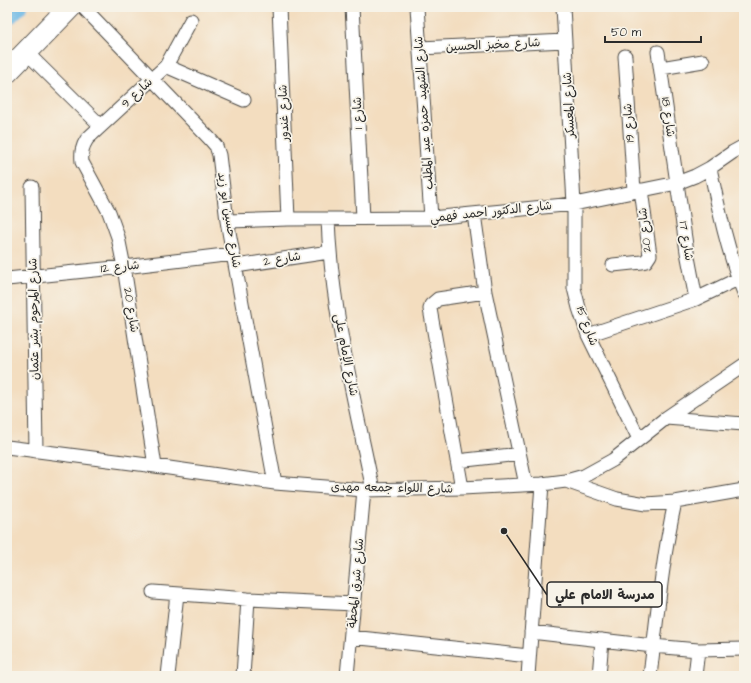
<svg xmlns="http://www.w3.org/2000/svg" width="751" height="683" font-family="'Architects Daughter','Playpen Sans Arabic',sans-serif">
<rect width="100%" height="100%" fill="#f7f3e8"/>
<filter id="ink" filterUnits="userSpaceOnUse"><feTurbulence type="fractalNoise" baseFrequency=".025" numOctaves="2"/><feDisplacementMap in="SourceGraphic" scale="8" xChannelSelector="R" yChannelSelector="G"/><feConvolveMatrix kernelMatrix="1 2 1 2 8 2 1 2 1" color-interpolation-filters="sRGB"/></filter>
<filter id="wash" filterUnits="userSpaceOnUse"><feTurbulence type="fractalNoise" baseFrequency=".012" numOctaves="4" result="noise"/><feDisplacementMap in="SourceGraphic" scale="16" xChannelSelector="R" yChannelSelector="G"/><feGaussianBlur stdDeviation="0.9" result="paint"/><feColorMatrix in="noise" values="0 0 0 0 0 0 0 0 0 0 0 0 0 0 0 0 0 1.4 0 .05"/><feComposite in="paint" operator="in"/></filter>
<g filter="url(#wash)">
<rect width="100%" height="100%" fill="#f3ddbf"/>
<g fill="none" stroke-linecap="round" stroke-linejoin="round">
<path stroke="#6bb7e5" stroke-width="13" d="M7,21L21,7"/>
</g>
</g>
<g filter="url(#ink)">
<g fill="none" stroke-linecap="round" stroke-linejoin="round">
<g stroke="#494641" stroke-width="15">
<path id="street" d="M83,7L210,139L216,146L219,155L227,221L275,483
M279,7L288,219
M352,7L363,218
M417,7L431,218
M563,7L574,204V288L579,308L588,335L639,439
M420,48L565,41
M26,52L101,126
M658,52L687,252L696,299
M625,56L634,191
M166,66L244,100
M661,68L703,61
M710,168C719,211 728,253 744,293
M32,187L36,451
M474,214L485,292L526,485
M328,219C331,309 355,402 373,490
M227,221L288,219L431,218L574,204L677,183L695,176L710,168L733,152L744,146
M613,265L642,262L646,261L650,255L641,190
M236,266L329,252
M7,279L124,267L233,254
M588,335L696,299L738,279
M666,418L744,424
M7,447L155,466L275,483L364,490L462,488L542,484L566,481L584,476L613,460L666,418L744,365
M457,461L519,454
M155,466L124,267L118,237L109,212L82,162C81,152 82,147 87,139L166,66L191,20
M566,481L617,499L646,504L675,502C662,560 657,618 650,676
M462,488L430,309L431,305L438,299L485,292
M675,502L744,490
M153,592L248,599L354,604
M531,632L653,646L698,650L744,649
M351,637L529,656
M168,676L177,594
M243,676L248,599
M347,676L364,490
M528,676L542,484
M599,676L602,640
M695,676L698,650"/>
</g>
<g stroke="#494641" stroke-width="24">
<path id="highway" d="M7,72L70,7"/>
</g>
<use href="#street" stroke="#fff" stroke-width="13"/>
<use href="#highway" stroke="#fff" stroke-width="22"/>
</g>
</g>
<g text-anchor="middle" dominant-baseline="central" stroke-width="3.5" stroke-linejoin="round" paint-order="stroke">
<g font-size="12" fill="#2b2b2b" stroke="#f7f3e8">
<text transform="translate(493 45) rotate(-3)">شارع مخبز الحسين</text>
<text transform="translate(137 93) rotate(-43)">شارع 9</text>
<text transform="translate(569 105) rotate(-93)">شارع المعسكر</text>
<text transform="translate(284 113) rotate(-92)">شارع غندور</text>
<text transform="translate(358 113) rotate(-93)">شارع 1</text>
<text transform="translate(424 113) rotate(-94)">شارع الشهيد حمزه عبد المطلب</text>
<text transform="translate(668 117) rotate(82)">شارع 18</text>
<text transform="translate(629 123) rotate(-94)">شارع 19</text>
<text transform="translate(491 212) rotate(-6)">شارع الدكتور احمد فهمي</text>
<text transform="translate(229 220) rotate(81)">شارع حسين ابو زيد</text>
<text transform="translate(645 230) rotate(-96)">شارع 20</text>
<text transform="translate(686 241) rotate(81)">شارع 17</text>
<text transform="translate(282 259) rotate(-9)">شارع 2</text>
<text transform="translate(120 267) rotate(-6)">شارع 12</text>
<text transform="translate(131 310) rotate(81)">شارع 20</text>
<text transform="translate(34 319) rotate(-91)">شارع المرحوم بشر عثمان</text>
<text transform="translate(587 326) rotate(69)">شارع 15</text>
<text transform="translate(346 355) rotate(79)">شارع الإمام على</text>
<text transform="translate(392 488) rotate(1)">شارع اللواء جمعه مهدى</text>
<text transform="translate(356 583) rotate(-85)">شارع شرق المحطة</text>
</g>
</g>
<path fill="none" stroke="#2b2b2b" stroke-width="1.5" d="M504 531L547 595"/>
<circle fill="#2b2b2b" stroke="#f7f3e8" stroke-width="1.5" cx="504" cy="531" r="4"/>
<rect fill="#f7f3e8" stroke="#2b2b2b" stroke-width="1.5" x="547" y="582" width="115" height="25" rx="4"/>
<g font-size="13" text-anchor="middle" font-weight="bold" fill="#2b2b2b">
<text x="605" y="599">مدرسة الامام علي</text>
</g>
<rect width="751" height="683" fill="none" stroke="#f7f3e8" stroke-width="24"/>
<path d="M605 36v6h96v-6" fill="none" stroke="#2b2b2b" stroke-width="2"/>
<text x="611" y="36" font-size="12" fill="#2b2b2b" stroke="#f7f3e8" stroke-width="3" paint-order="stroke">50 m</text>
</svg>
